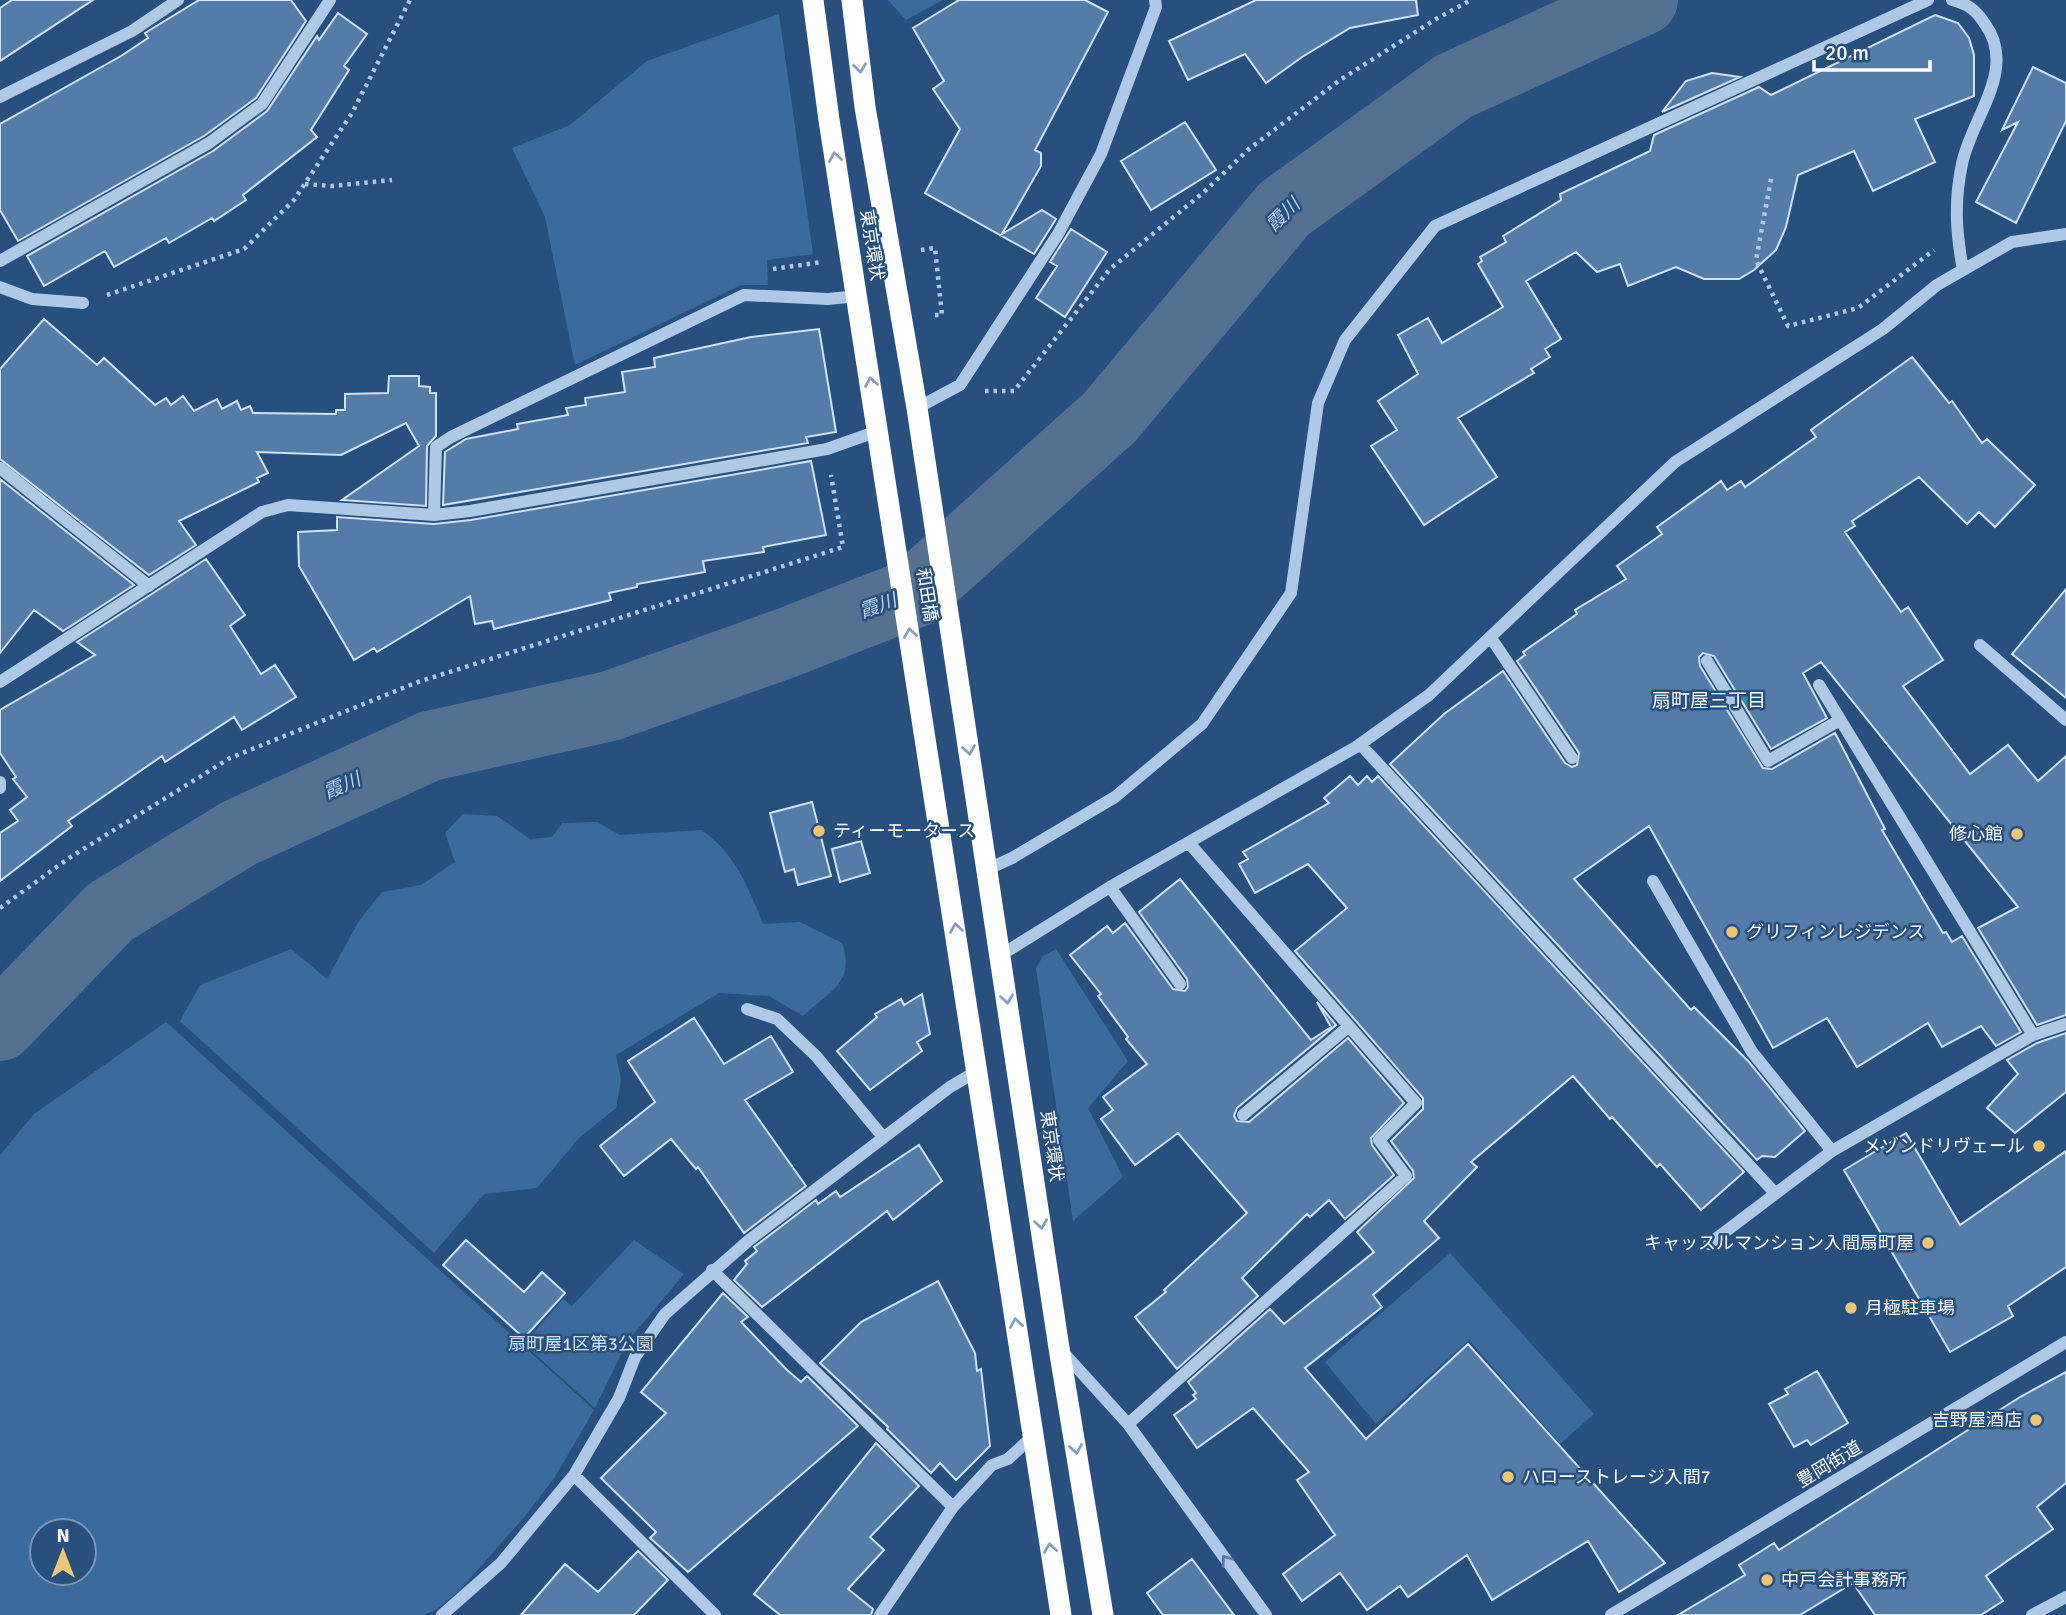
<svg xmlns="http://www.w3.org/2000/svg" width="2066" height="1615" font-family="Signika,'Noto Sans JP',sans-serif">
<rect width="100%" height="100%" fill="#27507f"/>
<path fill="#3b6a9c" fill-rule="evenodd" d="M888,0H943L906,20Z
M779,14L813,254L767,260L768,285H741L575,365L545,217L512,148L570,125L647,61Z
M463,814L497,816L530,839L552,837L562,823L597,822L620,835L702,830C737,856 747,885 763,924L800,922L842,943C856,982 829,992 803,1016L769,996L719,993L616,1055L621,1080L616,1108L579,1138L537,1188L484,1194L434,1253L180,1021L200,985L291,949L327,979L359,921L382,892L421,885L455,862L445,833Z
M1056,949L1128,1061L1088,1108L1123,1177L1073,1221L1036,968L1043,956Z
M166,1022L594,1410L555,1477L525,1516L460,1590L437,1609L424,1615H0V1155L34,1114ZM42,1531H84V1573H42Z
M634,1240L684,1274L627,1342L595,1408L524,1344L563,1299L572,1306Z
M1450,1253L1594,1414L1560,1444L1469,1340L1376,1424L1325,1362Z"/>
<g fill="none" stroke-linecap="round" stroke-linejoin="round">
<path stroke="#547192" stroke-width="70" d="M0,1026L110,912L239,833L430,746L610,706L786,643L914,593L1110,417L1284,209L1454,86L1643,0"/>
</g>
<path fill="#547ca9" stroke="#d0e2f4" stroke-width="2" d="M12,0H93L0,61V8Z
M199,0H291L306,21L256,98L204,136L18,241L0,210V124L121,56L148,38L145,33Z
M959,0H1085L1108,12L1035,150L1041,153V166L1002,234L1042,210L1056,219L1034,254L925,193L960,129L933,89L944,81L913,28Z
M1256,0H1416L1418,15L1350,28L1302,57L1266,83L1245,54L1188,80L1169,41Z
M338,13L367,34L344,66L349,70L311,130L317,137L243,195L246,200L214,221L212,218L169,243L166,238L114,267L105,251L44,286L27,256L213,151L267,111L317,36L319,40Z
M1935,15L1958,23L1969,38L1974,55V96L1915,119L1935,162L1873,191L1854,151L1798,175L1786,227L1776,250L1754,270L1739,279H1704L1676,267L1628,286L1620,264L1597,272L1576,252L1526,281L1561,339L1545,349L1550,357L1531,369L1534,373L1458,418L1497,477L1424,525L1371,446L1397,430L1378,401L1418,374L1398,335L1428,318L1442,343L1503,307L1478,264L1482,261L1480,257L1506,242L1503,236L1561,200L1560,194L1650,151L1654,135L1759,87L1771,95Z
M2033,67L2066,83V121L2016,223L1976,202L2018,122L2002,130Z
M1712,73L1740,77L1662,112L1686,81Z
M1185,122L1216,170L1151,210L1121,161Z
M1071,229L1107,252L1065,317L1036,298L1057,266L1050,262Z
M44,319L97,365L104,358L155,405L166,398L171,405L183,396L194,411L217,399L222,409L237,401L241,410L250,406L253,413L336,414V410H345V394L388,393L389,376H419V386L430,387V393H436V436L427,446L426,506L342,500L419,446L406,423L341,455L257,452L268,473L257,478L259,482L179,521L196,545L149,575L0,459V369Z
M819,329L836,432L806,437L808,443L443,505L445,452L466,439L518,429L517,424L568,415L566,408L586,405L585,398L625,392L622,372L655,367L654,358L751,337Z
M1912,357L1949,403L1952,401L1982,443L1987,439L2035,485L1995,527L1979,512L1967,524L1919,477L1852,521L1855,526L1845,532L1901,612L1908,607L1943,660L1903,686L1970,774L2008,745L2038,781L2066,756V1015L2037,1025L1978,928L2018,907L1821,662L1803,673L1827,718L1771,749L1714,656L1703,653L1699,657L1700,666L1763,768L1772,769L1835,733L1885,829L1882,830L1943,933L1946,932L1952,942L1962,936L2021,1032L1996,1046L1981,1026L1942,1047L1928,1023L1857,1067L1827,1018L1773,1048L1649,826L1574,879L1691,1010L1694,1007L1749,1062L1805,1131L1775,1157L1762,1156L1757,1160L1390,764L1444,714L1503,671L1565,763L1572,767L1577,765L1579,753L1517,661L1525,655L1523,652L1577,614L1575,610L1626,579L1617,566L1662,534L1657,527L1721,481L1727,490L1741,481L1745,487L1816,437L1811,430Z
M811,461L826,535L763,547L764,552L703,561L705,572L637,584V587L609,593L611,600L494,629L492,621L475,624L470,596L377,652L374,648L354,660L299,566L298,532L337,530V517L434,524L471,520Z
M0,479L134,585L63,631L34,610L0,653Z
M206,559L245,615L230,626L261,674L275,665L296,697L242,730L234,717L165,762L162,756L68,821L72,826L0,881V833L18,821L10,810L27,797L13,779L16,777L0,753V710L95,655L77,642Z
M2066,589V698L2012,654Z
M1350,776L1358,785L1367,776L1372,782L1378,776L1744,1172L1701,1210L1660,1164L1657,1167L1612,1117L1610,1119L1573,1076L1471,1162L1477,1167L1424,1221L1439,1238L1373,1295L1382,1307L1305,1368L1366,1439L1468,1344L1665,1563L1619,1592L1588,1541L1492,1600L1467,1555L1408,1597L1400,1586L1367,1610L1340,1573L1302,1601L1283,1574L1335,1535L1297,1480L1309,1472L1253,1408L1197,1448L1174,1415L1196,1399L1193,1395L1196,1393L1188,1382L1270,1309L1284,1324L1374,1252L1357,1232L1414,1178L1413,1171L1391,1141L1423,1109V1098L1295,951L1347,908L1308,864L1255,893L1239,864L1248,859L1243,852L1329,803L1324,798Z
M812,802L831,876L798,885L794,869L785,872L770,813Z
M861,841L870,873L840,882L832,849Z
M1180,879L1311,1040L1331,1027L1317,1002L1336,1025L1237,1108L1234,1116L1237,1121L1249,1122L1348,1038L1404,1103L1371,1138L1372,1145L1394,1175L1345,1219L1329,1200L1310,1217L1307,1214L1242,1278L1258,1296L1177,1369L1135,1317L1166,1292L1164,1290L1247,1213L1178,1133L1135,1165L1101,1119L1113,1110L1103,1097L1147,1064L1126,1039L1128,1037L1098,996L1101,994L1070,955L1107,926L1113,933L1125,923L1173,989L1185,991L1188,987L1187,979L1139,912Z
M922,994L930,1034L917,1042L922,1051L870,1090L837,1051L877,1017L875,1014L901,999L904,1005Z
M694,1018L724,1064L771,1036L793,1072L745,1100L806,1186L744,1233L698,1167L696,1169L671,1139L624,1176L600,1146L655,1102L628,1061Z
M2066,1033V1092L2015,1133L1987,1108L2018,1074L2007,1060L2037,1043Z
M1906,1133L1960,1225L2066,1151V1267L2008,1306L2013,1316L1950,1352L1844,1170Z
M919,1145L942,1181L893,1220L887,1211L762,1307L734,1280L747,1264L745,1261L757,1251L754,1247L816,1200L818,1204L836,1191L840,1197Z
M466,1240L524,1292L542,1272L565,1293L524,1338L443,1265Z
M938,1281L975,1353L977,1371L981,1369L990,1446L956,1480L940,1463L931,1473L887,1429L888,1427L820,1363L861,1322Z
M723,1293L748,1317L741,1322L787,1370L801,1382L807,1376L858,1426L688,1572L650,1538L656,1532L601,1478L666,1413L641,1392Z
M1817,1371L1848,1423L1811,1445L1807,1440L1794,1447L1769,1404L1788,1394L1785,1389Z
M2066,1372V1483L2037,1507L2053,1529L1986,1576L2003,1601L1981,1615H1875L1853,1583L1800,1615H1678L1745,1575L1739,1565L1774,1543L1779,1550L2020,1397Z
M876,1443L919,1486L870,1537L884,1550L848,1589L873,1609L871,1615H780L754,1594Z
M638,1551L668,1580L634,1615H521L565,1564L598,1592Z
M1192,1559L1234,1615H1163L1147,1593Z"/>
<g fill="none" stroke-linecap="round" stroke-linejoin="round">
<path stroke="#aec9e5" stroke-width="4.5" stroke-dasharray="3.5 5" stroke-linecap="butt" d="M1771,179L1756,260L1788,326L1858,308L1934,250
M305,184L332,186L392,180
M921,250L935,248L942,315H931
M773,269L822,262
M107,295L244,249L294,200L352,113L410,0
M985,391H1014L1110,269L1204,192L1249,149L1340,80L1436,19L1471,0
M0,908L69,858L230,758L418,682L843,547L831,475"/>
<path stroke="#aec9e5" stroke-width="12" d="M1952,0C1968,4 1976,10 1985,24C2018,70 1971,118 1962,164C1954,202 1956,232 1963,270
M0,97L132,31L178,0
M0,261L209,143L262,104L330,0
M0,287L32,299L83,303
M917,408L960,385L1058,234L1101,154L1156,7L1155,0
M0,468L149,586
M434,515L436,447L451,437L744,295L828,299L858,296
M1491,638L1572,758
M1980,645L2066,720
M1707,661L1768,761L1840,720
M0,682L262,512L288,505L434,515L470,511L827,449L878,431
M1819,685L2033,1035
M1360,744L1774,1192
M0,782V788
M988,869L1012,858L1115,797L1202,724L1291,593L1318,403L1345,340L1435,226L1928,0
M1653,881L1752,1052L1832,1151
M1110,887L1180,984
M1001,955L1110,887L1356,747L1429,695L1675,462L1883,329L1937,285L1963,270L2012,242L2066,234
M747,1009L777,1019L816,1056L883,1137
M1243,1115L1348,1027
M1709,1244L1832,1151L2033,1035L2066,1024
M712,1270L953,1507
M1061,1350L1128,1424L1266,1615
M1128,1424L1406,1176L1379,1140L1416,1103L1189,843
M574,1475L715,1615
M442,1615L501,1563L574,1475L619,1398L635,1357L665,1314L748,1241L950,1087L977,1071
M880,1615L953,1507L992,1465L1008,1459L1033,1436
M1611,1615L2066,1342
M2032,1615L2066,1597"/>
<path stroke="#fff" stroke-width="21" d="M813,0L829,120L1061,1615
M852,0L865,107L917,408L1059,1348L1103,1615"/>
</g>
<defs><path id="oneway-chevron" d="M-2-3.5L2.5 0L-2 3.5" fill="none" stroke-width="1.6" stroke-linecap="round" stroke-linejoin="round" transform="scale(1.75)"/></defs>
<g stroke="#889fb9">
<use href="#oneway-chevron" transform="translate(860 68) rotate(83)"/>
<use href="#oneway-chevron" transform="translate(835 157) rotate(-99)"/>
<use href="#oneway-chevron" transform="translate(871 382) rotate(-99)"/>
<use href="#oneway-chevron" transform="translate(910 633) rotate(-99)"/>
<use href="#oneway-chevron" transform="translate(969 750) rotate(81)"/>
<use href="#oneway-chevron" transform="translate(956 928) rotate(-99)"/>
<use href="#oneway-chevron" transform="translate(1007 999) rotate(82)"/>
<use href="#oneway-chevron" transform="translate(1041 1224) rotate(82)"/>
<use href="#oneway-chevron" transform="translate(1016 1323) rotate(-99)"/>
<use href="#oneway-chevron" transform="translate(1076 1449) rotate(81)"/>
<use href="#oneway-chevron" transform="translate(1050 1548) rotate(-99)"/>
</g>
<use stroke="#567aa3" href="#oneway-chevron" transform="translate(1226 1560) rotate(-126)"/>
<g fill="#edc674" stroke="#27507f" stroke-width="2.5">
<circle cx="819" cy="831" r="7"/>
<circle cx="2017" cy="834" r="7"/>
<circle cx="1732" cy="932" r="7"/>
<circle cx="2039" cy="1146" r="7"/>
<circle cx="1928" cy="1243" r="7"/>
<circle cx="1851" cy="1308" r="7"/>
<circle cx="2036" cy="1420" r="7"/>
<circle cx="1508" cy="1477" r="7"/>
<circle cx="1767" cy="1580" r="7"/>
</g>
<g text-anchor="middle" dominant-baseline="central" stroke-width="5" stroke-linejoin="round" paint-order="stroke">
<g font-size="18" fill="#fff" stroke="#27507f">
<text transform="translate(872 245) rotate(81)">東京環状</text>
<text transform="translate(927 595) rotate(81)">和田橋</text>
<text transform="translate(1052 1146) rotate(82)">東京環状</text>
<text transform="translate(1829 1464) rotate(-31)">豊岡街道</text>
</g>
<g font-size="18" fill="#fff" stroke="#27507f" text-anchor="start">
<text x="833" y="831">ティーモータース</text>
<text x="2003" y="834" text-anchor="end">修心館</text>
<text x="1746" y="932">グリフィンレジデンス</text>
<text x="2025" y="1146" text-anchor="end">メゾンドリヴェール</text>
<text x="1914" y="1243" text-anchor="end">キャッスルマンション入間扇町屋</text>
<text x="1865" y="1308">月極駐車場</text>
<text x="2022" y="1420" text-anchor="end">吉野屋酒店</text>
<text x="1522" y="1477">ハローストレージ入間7</text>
<text x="1781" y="1580">中戸会計事務所</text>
</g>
<g font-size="18" fill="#d0e2f4" stroke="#27507f">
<text x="581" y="1344">扇町屋1区第3公園</text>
</g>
<g font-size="19" font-style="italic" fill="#b9d2ed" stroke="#27507f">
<text transform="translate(1283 215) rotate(-44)">霞川</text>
<text transform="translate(878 606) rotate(-20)">霞川</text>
<text transform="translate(342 786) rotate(-24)">霞川</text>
</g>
<g font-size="19" fill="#fff" stroke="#27507f">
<text x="1709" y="701">扇町屋三丁目</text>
</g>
</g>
<g transform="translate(63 1552)"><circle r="33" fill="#27507f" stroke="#7d96b2" stroke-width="2"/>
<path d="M0-5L12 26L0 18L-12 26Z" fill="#edc674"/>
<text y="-10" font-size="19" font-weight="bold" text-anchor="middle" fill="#ffffff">N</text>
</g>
<path d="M1814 60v10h116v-10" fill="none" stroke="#ffffff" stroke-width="3.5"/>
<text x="1825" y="60" font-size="21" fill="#ffffff" stroke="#27507f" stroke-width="5" paint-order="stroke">20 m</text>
</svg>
